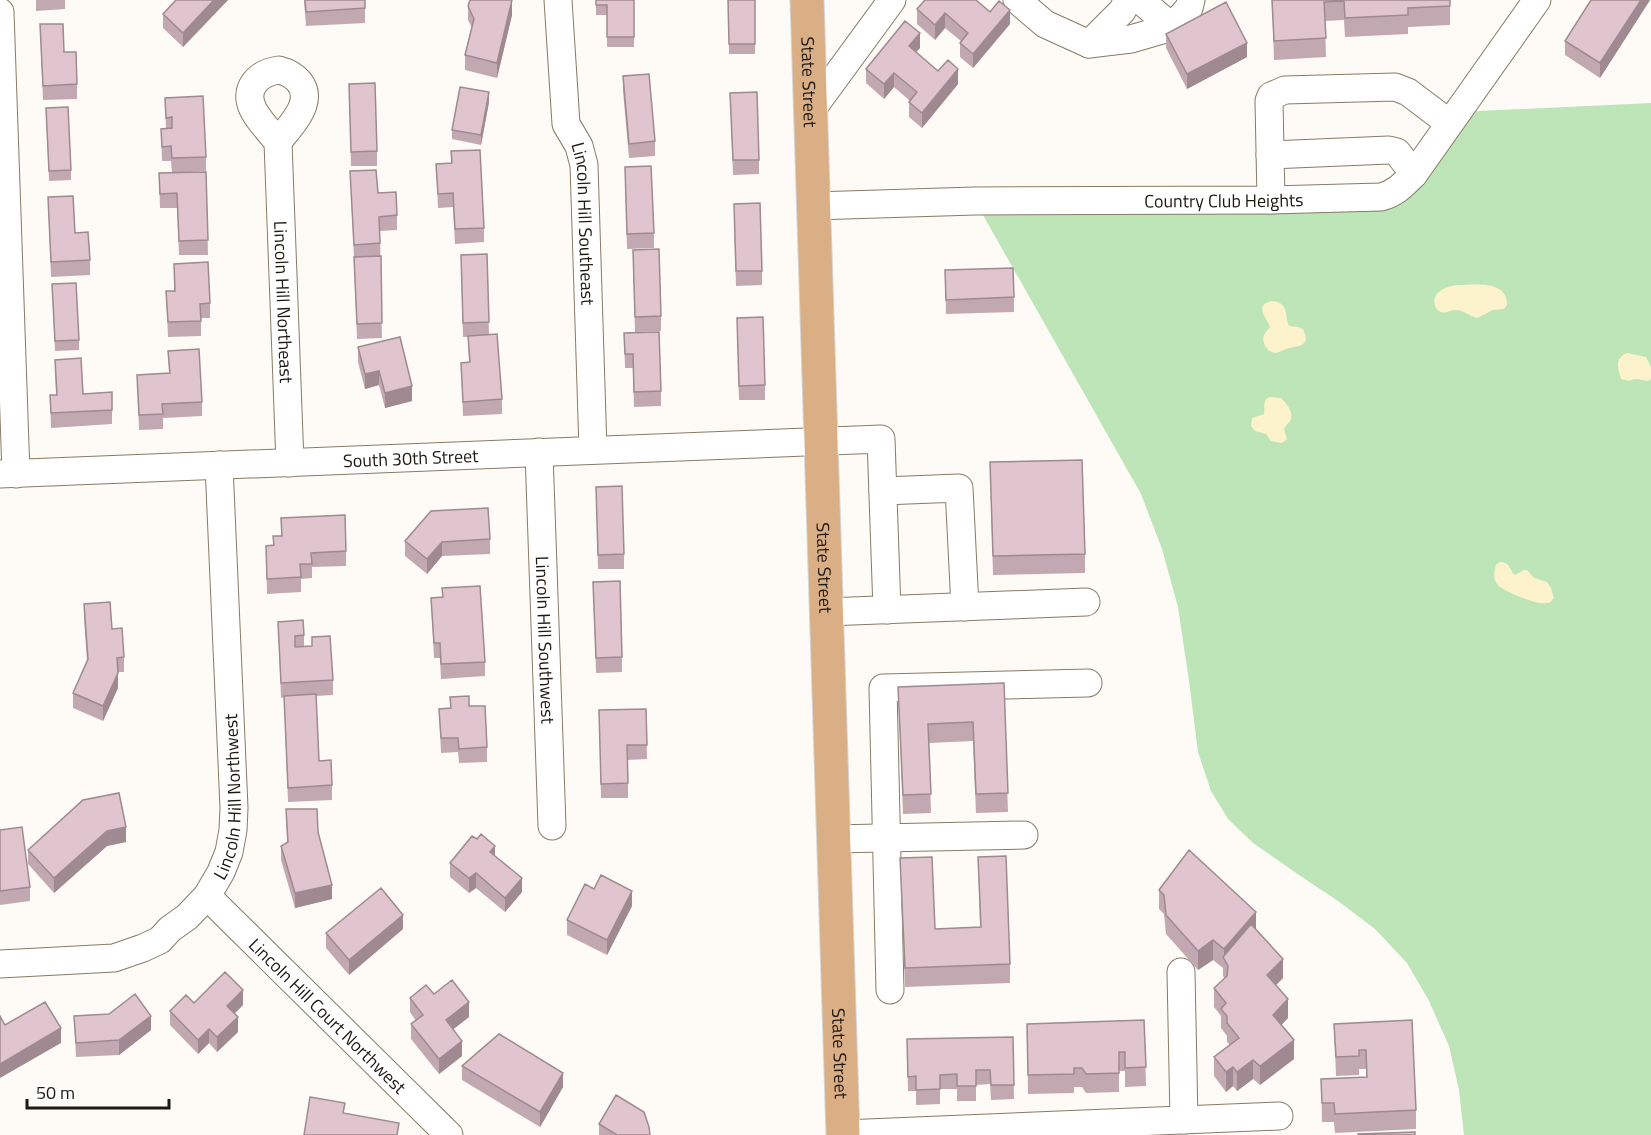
<svg xmlns="http://www.w3.org/2000/svg" width="1651" height="1135" font-family="'Titillium Web',sans-serif">
<rect width="100%" height="100%" fill="#fefbf7"/>
<path fill="#bde5b8" d="M1651,103V1135H1464L1459,1090L1449,1046L1429,1001L1407,963L1375,929L1338,901L1296,873L1253,843L1228,819L1211,791L1198,752L1189,681L1178,607L1162,549L1141,494L975,201L1381,197L1457,112Z"/>
<path fill="#fcf2cc" d="M1456,285C1473,285 1508,279 1507,305L1504,309L1493,310L1477,318C1469,316 1464,310 1455,310C1450,310 1446,314 1441,312C1438,311 1436,309 1435,306C1431,292 1446,287 1456,285Z
M1272,301C1290,303 1284,315 1289,326L1298,327L1303,329C1310,345 1303,345 1290,348C1286,348 1281,352 1276,353C1268,353 1261,343 1264,335C1265,333 1268,329 1270,327C1267,318 1253,305 1272,301Z
M1627,353L1646,357L1651,367V379L1648,381C1640,380 1637,377 1629,381L1621,379C1618,369 1614,358 1627,353Z
M1270,397L1281,398C1286,403 1295,413 1290,421C1288,424 1285,426 1284,429L1287,439L1282,443L1271,441L1266,434L1255,431L1251,426L1252,418L1264,414C1265,407 1262,400 1270,397Z
M1500,562C1510,562 1509,569 1515,575L1524,570H1527L1534,578L1547,582L1551,588L1554,598C1550,602 1551,603 1546,603C1537,605 1502,591 1497,584C1493,578 1494,572 1496,565Z"/>
<g fill="none" stroke-linecap="round" stroke-linejoin="round">
<g stroke="#867b66" stroke-width="29">
<g id="minor">
<path id="s1" d="M558,0L566,124L579,146L584,165L593,450"/>
<path d="M1017,0L1045,24L1089,44L1131,39L1172,27L1189,8L1191,0"/>
<path d="M1140,0L1172,27"/>
<path d="M0,12L16,474"/>
<path d="M1089,44L1122,11L1128,0"/>
<path d="M279,70C295,74 309,86 303,105C299,118 286,131 278,142C270,132 260,122 254,111C242,90 257,73 279,70Z"/>
<path d="M810,112L892,0"/>
<path id="s2" d="M278,142L290,463"/>
<path d="M1270,155L1389,150L1397,152L1414,174"/>
<path d="M1271,200L1269,101L1271,96L1285,90L1395,87L1408,92L1449,123"/>
<path id="s3" d="M813,206L975,201L1271,200L1381,197C1396,193 1403,185 1414,174L1537,0"/>
<path id="s4" d="M539,452L552,826"/>
<path id="s5" d="M0,474L881,439L887,610"/>
<path d="M883,491L959,488L965,607"/>
<path d="M826,612L1086,602"/>
<path d="M833,839L1024,835"/>
<path id="s6" d="M207,896L449,1135"/>
<path id="s7" d="M0,964L114,958L143,948L160,940L170,929L187,917L207,896L221,872L229,852L233,830L234,808L219,465"/>
<path d="M1181,972L1184,1120"/>
<path d="M890,990L883,688L1088,683"/>
<path d="M843,1134L1279,1116"/>
</g>
</g>
<g stroke="#d6d5d4" stroke-width="35">
<g id="major">
<path id="s8" d="M807,0L843,1135"/>
</g>
</g>
<use href="#minor" stroke="#fff" stroke-width="27"/>
<use href="#major" stroke="#daaf86" stroke-width="33"/>
</g>
<path fill="#c2a9b1" d="M36,0H65V9L36,11Z
M176,0H228L183,47L163,28V14Z
M304,0H365V23L306,26Z
M596,0H634V47H607V15H596Z
M728,0H755V54H729Z
M1272,0H1450V25L1408,27V34L1345,37L1344,20L1325,21L1326,57L1274,60Z
M1591,0H1650L1600,78L1565,55V41Z
M468,6L512,15L497,78L465,70V55L472,28L468,20Z
M917,9L1010,24L973,68L960,57V43L961,41L945,28L935,40L917,24Z
M40,24L64,52L77,84V99L43,100Z
M1166,34L1247,57L1187,89L1166,48Z
M920,48L916,52L938,71L958,84L922,128L909,117V102L910,101L894,87L884,99L866,83V69Z
M623,76L655,141V156L629,158L623,91Z
M349,84L377,151V166H351Z
M730,93L759,160V174L733,175Z
M165,98L206,157V171L172,173L171,161H162L161,129H166Z
M489,102L481,145L452,139V130Z
M46,108L71,170V180L49,181Z
M451,151L484,228V242L455,244L453,207L438,208L436,164L451,163Z
M625,167L654,233V248L627,249Z
M350,171L378,193L397,215V230L380,231L382,338L357,339L354,259Z
M206,172L208,255H179L177,208H160L159,173Z
M48,197L75,233L90,260V275L51,277Z
M734,218L762,271V285L736,286Z
M633,250L661,316V331L635,332Z
M487,254L489,334L502,399V414L463,416L461,363L469,362L468,337H463L461,255Z
M174,264L210,303V318H201V336L168,337L166,291H174Z
M945,270L1014,297V312L946,314Z
M52,284L79,340V350L55,351Z
M737,318L765,385V400H739Z
M624,333L661,391V406L634,407L633,368H625Z
M358,347L412,401L385,408L379,385L365,389L358,362Z
M168,351L202,402V416L163,418V429L139,430L137,375L169,374Z
M55,360L83,394L112,410V424L51,428L50,395H56Z
M990,462L1085,554V573L993,575Z
M596,487L624,554V569H598Z
M281,518L346,551V566L312,567V578L301,579V592L267,594L266,546L273,545V536H281Z
M490,539V554L442,556L427,574L405,556V541Z
M593,582L622,657V672L596,673Z
M442,588L485,662V676L441,679L440,658H434L431,598L442,597Z
M84,604L112,629L124,657V672H118V688L103,721L73,708V693L87,661L84,618Z
M278,622L304,635V647L312,646V637L333,680V695L316,696L319,761L332,785V800L288,802L284,697L281,698Z
M1004,683L1008,812L976,813L973,741L929,743L931,813L903,814L898,687Z
M469,706L487,747V762L459,763L458,752L441,753L439,709Z
M646,709L647,759L628,760V798H601L599,710Z
M286,809L318,832L332,899L295,908L281,860V846L287,843Z
M0,830L30,887V901L0,905Z
M126,842L107,846L54,893L28,864V850Z
M495,856L522,892L505,912L476,888L469,893L450,877V863Z
M978,857L1010,964V983L905,987L900,858L935,929L980,927Z
M1159,890L1256,929L1283,978L1276,985L1288,1018L1281,1025L1294,1059L1260,1085L1253,1079L1237,1091L1233,1086L1226,1092L1214,1076V1057L1230,1045L1227,1042V1036L1221,1028V1016L1214,1007V988L1225,979L1223,976V968L1213,960L1198,970L1166,934L1164,914L1159,909Z
M632,906L607,955L567,935V920Z
M403,929L349,975L326,948V933Z
M434,994L469,1017L453,1029L462,1056L439,1074L411,1039V1024L416,1021L410,1012V998Z
M194,1003L243,1005L235,1013L238,1032L217,1052L209,1043L198,1054L170,1025V1011Z
M74,1016L151,1030L119,1055L76,1057Z
M1144,1020L1146,1086L1125,1087V1071H1119V1092L1086,1093L1082,1087H1074V1093L1028,1094L1027,1024Z
M1412,1020L1416,1110V1129L1335,1133L1334,1122H1322L1321,1079L1366,1077V1069H1359V1075L1336,1076L1334,1024Z
M1013,1037L1014,1099L991,1100L990,1084L976,1085V1101H957V1089H940V1104L916,1105V1091H908L907,1039Z
M462,1066L563,1087L540,1127L462,1080Z
M599,1124L650,1135H599Z"/>
<path fill="#9e8a90" d="M214,0H228L183,47V33Z
M512,0V15L497,78V63Z
M1641,0H1650L1600,78V63Z
M1010,10V24L973,68V54Z
M945,13V28L935,40V25Z
M920,33V48L909,60V46Z
M1247,43V57L1187,89V74Z
M958,69V84L922,128V113Z
M894,73V87L884,99V84Z
M489,92V102L481,145V135Z
M379,371V385L365,389V374Z
M412,386V401L385,408V393Z
M442,542V556L427,574V559Z
M118,673V688L103,721V706Z
M126,827V842L107,846L54,893V878L107,831Z
M495,846V861L490,852Z
M476,873V888L469,893V878Z
M522,878V892L505,912V898Z
M332,885V899L295,908V893Z
M632,891V906L607,955V940Z
M1256,912V931L1224,958V949Z
M403,915V929L349,975V960Z
M1213,940V960L1198,970V951Z
M1283,959V978L1267,994V975Z
M243,990V1005L227,1021V1006Z
M1288,999V1018L1273,1034V1015Z
M469,1002V1017L446,1035V1020Z
M151,1016V1030L119,1055V1040Z
M238,1017V1032L217,1052V1037Z
M61,1028V1043L0,1078V1064Z
M209,1029V1043L198,1054V1040Z
M1294,1040V1059L1260,1085V1066Z
M462,1041V1056L439,1074V1059Z
M1253,1060V1079L1237,1091V1072Z
M1233,1067V1086L1226,1092V1072Z
M563,1073V1087L540,1127V1112Z"/>
<path fill="#e1c5ce" stroke="#9e8a90" stroke-width="1.5" d="M176,0H214L183,33L163,14Z
M305,0H365V8L306,12Z
M470,0H512L497,63L465,55L474,19L468,6Z
M596,0H634V37H607V5H596Z
M728,0H755V44H729Z
M925,0H976L990,12L999,1L1010,10L973,54L960,43L968,33L945,13L935,25L917,9Z
M1272,0H1450V6L1408,8V15L1345,18L1344,1L1324,2L1326,38L1274,41Z
M1591,0H1641L1600,63L1565,41Z
M1226,2L1247,43L1187,74L1166,34Z
M905,21L920,33L909,46L938,71L948,60L958,69L922,113L909,102L917,92L894,73L884,84L866,69Z
M40,24H63L64,52H76L77,84L43,86Z
M649,74L655,141L629,144L623,76Z
M375,83L377,151L351,152L349,84Z
M460,87L489,92L481,135L452,130Z
M757,92L759,160H733L730,93Z
M203,96L206,157L172,158L171,146L162,147L161,129L172,128V117L166,118L165,98Z
M68,107L71,170L49,171L46,108Z
M480,150L484,228L455,229L453,193L438,194L436,164L452,163L451,151Z
M651,166L654,233L627,234L625,167Z
M376,170L378,193L396,192L397,215L379,217L380,243L354,245L350,171Z
M206,172L208,240L179,241L177,193L160,194L159,173Z
M73,196L75,233L88,232L90,260L51,262L48,197Z
M760,203L762,271H736L734,204Z
M659,249L661,316L635,317L633,250Z
M487,254L489,322L463,323L461,255Z
M381,256L382,323L357,324L354,257Z
M208,262L210,303L200,304L201,321L168,322L166,291H175L174,264Z
M1013,268L1014,297L946,300L945,270Z
M76,283L79,340L55,341L52,284Z
M763,317L765,385L739,386L737,318Z
M659,332L661,391L634,392L633,354H625L624,333Z
M497,334L502,399L463,402L461,363L470,362L468,336Z
M400,337L412,386L385,393L379,371L365,374L358,347Z
M199,349L202,402L162,404L163,414L139,415L137,375L170,373L168,351Z
M81,358L83,394L112,392V410L51,413L50,395H57L55,360Z
M1082,460L1085,554L993,556L990,462Z
M622,486L624,554L598,555L596,487Z
M488,508L490,539L442,542L427,559L405,541L431,511Z
M345,515L346,551L311,553L312,564H300L301,577L267,579L266,546L274,545L273,536H282L281,518Z
M620,581L622,657L596,658L593,582Z
M480,586L485,662L441,664L440,643H434L431,598L443,597L442,588Z
M110,602L112,629L122,628L124,657L117,658L118,673L103,706L73,693L88,659L84,604Z
M303,620L304,635L295,636V647L312,646V637L330,636L333,680L281,683L278,622Z
M1004,683L1008,793L976,794L973,722L928,724L931,794L903,795L898,687Z
M316,694L319,761L331,760L332,785L288,788L284,696Z
M469,696V706H485L487,747L459,749L458,738H441L439,709L451,708L450,697Z
M646,709L647,745H627L628,783L601,784L599,710Z
M119,793L126,827L107,831L54,878L28,850L83,800Z
M286,809H317L318,832L332,885L295,893L281,846L288,842Z
M22,827L30,887L0,891V830Z
M481,834L495,846L490,852L522,878L505,898L476,873L469,878L450,863L472,836L477,839Z
M1189,850L1256,912L1224,949L1213,940L1198,951L1166,915L1164,895L1159,890Z
M1006,856L1010,964L905,968L900,858L932,857L935,929L981,927L978,857Z
M601,875L632,891L607,940L567,920L585,884L594,889Z
M381,888L403,915L349,960L326,933Z
M1251,924L1283,959L1267,975L1288,999L1273,1015L1294,1040L1260,1066L1253,1060L1237,1072L1233,1067L1226,1072L1214,1057L1239,1038L1227,1023V1016L1221,1009L1226,1003L1214,988L1227,976L1228,966L1223,957Z
M225,972L243,990L227,1006L238,1017L217,1037L209,1029L198,1040L170,1011L186,995L194,1003Z
M452,980L469,1002L446,1020L462,1041L439,1059L411,1024L423,1015L410,998L426,985L434,994Z
M135,994L151,1016L119,1040L76,1043L74,1016L109,1014Z
M45,1002L61,1028L0,1064V1016L5,1025Z
M1144,1020L1146,1067L1125,1068V1052H1119V1073L1086,1074L1082,1068H1074V1074L1028,1075L1027,1024Z
M1412,1020L1416,1110L1335,1114L1334,1103H1322L1321,1079L1367,1077L1366,1050H1359V1056L1336,1057L1334,1024Z
M499,1034L563,1073L540,1112L462,1066Z
M1013,1037L1014,1085H991L990,1070H976V1086H957V1074L940,1075V1089L916,1090V1076L908,1077L907,1039Z
M616,1095L644,1112L649,1127L650,1135H617L599,1124Z
M310,1097L345,1103L343,1113L399,1123L397,1135H304Z
M1415,1132V1135H1358V1134Z"/>
<g text-anchor="middle" dominant-baseline="central" stroke-width="6" stroke-linejoin="round" paint-order="stroke">
<g font-size="18" fill="#1d1810" stroke="#fff">
<text stroke="none"><textPath href="#s8" startOffset="82">State Street</textPath></text>
<text stroke="none"><textPath href="#s3" startOffset="411">Country Club Heights</textPath></text>
<text stroke="none"><textPath href="#s1" startOffset="228">Lincoln Hill Southeast</textPath></text>
<text stroke="none"><textPath href="#s2" startOffset="160">Lincoln Hill Northeast</textPath></text>
<text stroke="none"><textPath href="#s5" startOffset="411">South 30th Street</textPath></text>
<text stroke="none"><textPath href="#s8" startOffset="568">State Street</textPath></text>
<text stroke="none"><textPath href="#s4" startOffset="188">Lincoln Hill Southwest</textPath></text>
<text stroke="none"><textPath href="#s7" startOffset="333">Lincoln Hill Northwest</textPath></text>
<text stroke="none"><textPath href="#s6" startOffset="170">Lincoln Hill Court Northwest</textPath></text>
<text stroke="none"><textPath href="#s8" startOffset="1054">State Street</textPath></text>
</g>
</g>
<path d="M27 1099v9h142v-9" fill="none" stroke="#1d1810" stroke-width="3"/>
<text x="36" y="1099" font-size="18" fill="#1d1810" stroke="#ffffff" stroke-width="4.5" paint-order="stroke">50 m</text>
</svg>
